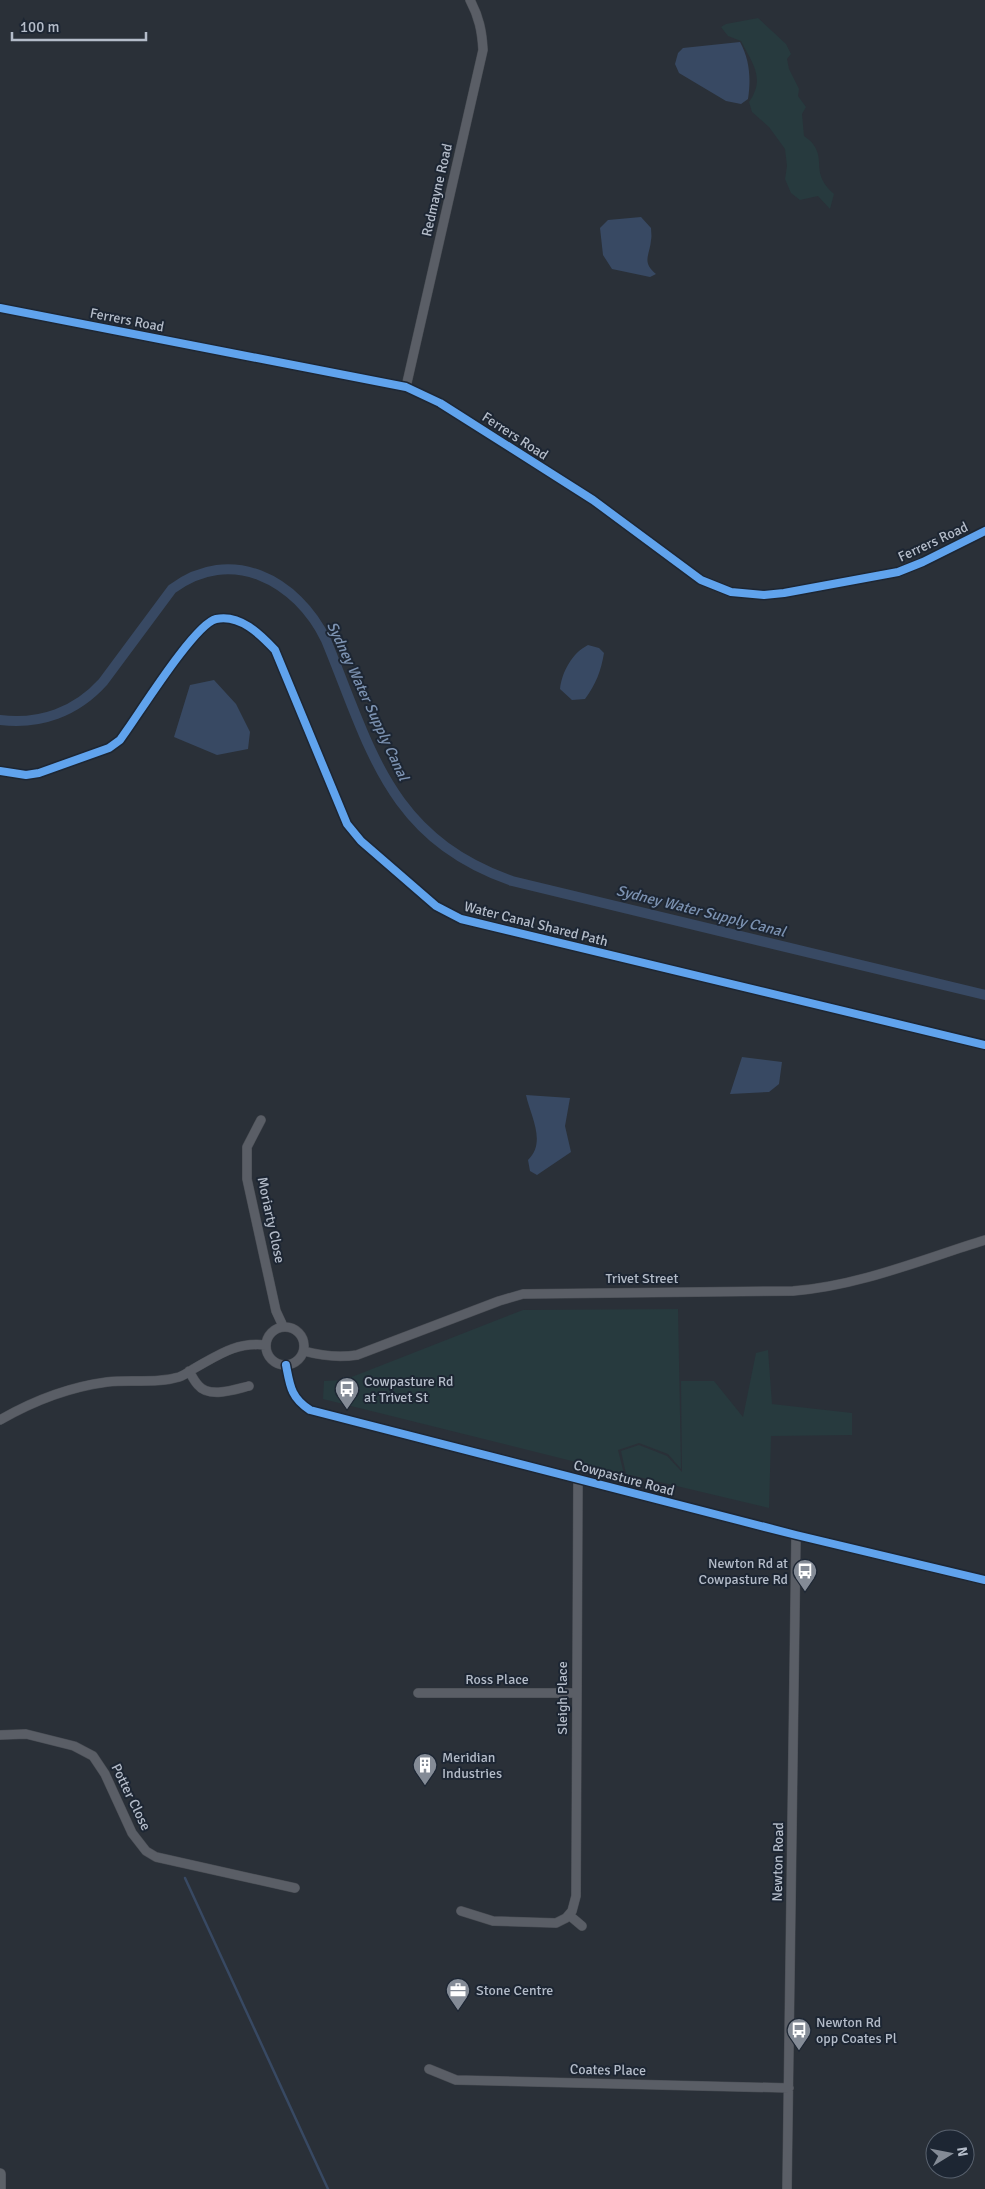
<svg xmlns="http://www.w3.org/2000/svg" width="985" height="2189" font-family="Signika,sans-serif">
<rect width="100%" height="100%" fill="#2a3038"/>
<path fill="#273a3e" d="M758,18L786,44L791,54L787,59L789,69L799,89L798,96L806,107L802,114L804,136C807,138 811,141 813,144C826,161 810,173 834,194L830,209L818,196L800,200L791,193L785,179L787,166L785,149L769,127L752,112L749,102C766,78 752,63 741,41L728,36L721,27L726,24Z
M678,1309L681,1469L668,1454L639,1443L618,1450L624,1474L323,1399L324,1381L344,1380L523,1310Z
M768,1350L772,1404L852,1413V1435L771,1436L769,1508L626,1474L621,1451L639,1445L667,1456L682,1472L681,1381H714L743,1417L756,1353Z"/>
<path fill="#384963" d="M740,42C750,60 751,80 748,99L741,104L726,101L679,73L675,64L678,53L683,48Z
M641,217L651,228C651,232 652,236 651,240C650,255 641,262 656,274L650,277L612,269L603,255L600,228L608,220Z
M588,645L599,648L604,653C601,671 596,684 585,699L572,700L560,689C562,672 572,653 588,645Z
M214,680L236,704L250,732L248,749L217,755L174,737L190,685Z
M742,1057L782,1062L779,1084L769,1092L730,1094Z
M526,1095L570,1098L565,1126L571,1152L537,1175L530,1171L528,1160C547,1142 530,1115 526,1095Z"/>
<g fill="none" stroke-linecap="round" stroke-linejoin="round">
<path stroke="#384963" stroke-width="2.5" d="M185,1878L328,2189"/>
<path stroke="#384963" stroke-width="10" d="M0,720C40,725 76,712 103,682L172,589C231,545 297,580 326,640C371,749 388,837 512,881L985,995"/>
<g stroke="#484c53" stroke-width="10">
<path id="minor" d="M0,308L406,387L440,403L593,500L701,580L731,592L764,595L784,593L898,572L923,562L985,531
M406,387L483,50C482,31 479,17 470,0
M261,1120L247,1147V1179L276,1311L283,1326
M266 1346a19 19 0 1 1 38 0a19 19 0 1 1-38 0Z
M304,1351C322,1356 338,1358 357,1355L499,1301L523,1294L793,1291C859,1286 923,1259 985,1240
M286,1365C290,1386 291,1398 310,1410L796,1535L985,1580
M189,1371C192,1376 194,1381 198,1385C209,1399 236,1389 249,1386
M0,1420C33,1401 69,1387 107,1382C131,1379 156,1384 179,1377C185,1375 190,1371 195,1368C220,1354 236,1342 266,1345
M418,1693H576
M0,1735L26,1734L74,1746L93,1756L105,1774L132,1833L146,1851L156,1857L295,1888
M461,1911L493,1921L556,1923L566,1918L572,1911L576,1896L578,1479
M569,1915L582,1926
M429,2069L456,2080L789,2088
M787,2189L796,1535"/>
</g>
<g stroke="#484c55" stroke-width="12">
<path id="major" d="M0,2174V2189"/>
</g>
<use href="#minor" stroke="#5a5e66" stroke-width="9"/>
<use href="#major" stroke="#5c6168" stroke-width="11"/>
<g stroke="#1d2633" stroke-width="11">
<path id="cycleway" d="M0,308L406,387L440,403L593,500L701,580L731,592L764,595L784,593L898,572L923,562L985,531
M0,771L26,775L39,773L109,748L120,740L127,730C142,709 195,624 216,619C240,614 260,634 275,650L347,824L361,841L436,906L461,919L985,1045
M286,1365C290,1386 291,1398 310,1410L796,1535L985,1580"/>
</g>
<use href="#cycleway" stroke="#60a3ed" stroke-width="8"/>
</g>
<defs>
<g id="bus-pin" transform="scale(1.25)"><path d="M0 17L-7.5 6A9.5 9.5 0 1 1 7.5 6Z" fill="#848b96" stroke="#1d2633"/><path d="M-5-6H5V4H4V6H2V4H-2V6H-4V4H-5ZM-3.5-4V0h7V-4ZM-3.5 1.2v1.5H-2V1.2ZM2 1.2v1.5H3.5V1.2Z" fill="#fff"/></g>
<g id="building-pin" transform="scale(1.25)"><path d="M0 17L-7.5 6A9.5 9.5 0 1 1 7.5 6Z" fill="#848b96" stroke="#1d2633"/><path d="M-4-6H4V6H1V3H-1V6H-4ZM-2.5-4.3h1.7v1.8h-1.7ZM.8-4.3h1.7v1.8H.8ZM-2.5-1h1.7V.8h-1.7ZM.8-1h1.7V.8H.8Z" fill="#fff"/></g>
<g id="office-pin" transform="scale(1.25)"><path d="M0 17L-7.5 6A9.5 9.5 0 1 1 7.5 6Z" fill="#848b96" stroke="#1d2633"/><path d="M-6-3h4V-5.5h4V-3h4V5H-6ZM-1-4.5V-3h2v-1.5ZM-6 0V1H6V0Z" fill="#fff"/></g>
</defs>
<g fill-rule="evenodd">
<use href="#bus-pin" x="347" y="1389"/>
<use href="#bus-pin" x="805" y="1571"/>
<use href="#building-pin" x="425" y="1765"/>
<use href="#office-pin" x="458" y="1990"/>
<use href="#bus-pin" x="799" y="2030"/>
</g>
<g text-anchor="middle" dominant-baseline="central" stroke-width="4" stroke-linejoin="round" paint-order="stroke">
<g font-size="14" fill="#b4bcc9" stroke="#1d2633">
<text transform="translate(437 190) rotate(-77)">Redmayne Road</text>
<text transform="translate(127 320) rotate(11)">Ferrers Road</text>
<text transform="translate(515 436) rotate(33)">Ferrers Road</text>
<text transform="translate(933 542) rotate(-25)">Ferrers Road</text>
<text transform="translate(536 924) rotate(14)">Water Canal Shared Path</text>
<text transform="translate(271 1220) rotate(78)">Moriarty Close</text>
<text x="642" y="1278">Trivet Street</text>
<text transform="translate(624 1478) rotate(15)">Cowpasture Road</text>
<text x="497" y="1679">Ross Place</text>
<text transform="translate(562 1698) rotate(-90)">Sleigh Place</text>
<text transform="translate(131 1797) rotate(64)">Potter Close</text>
<text transform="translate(778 1862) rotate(-89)">Newton Road</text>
<text transform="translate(608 2070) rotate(1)">Coates Place</text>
</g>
<g font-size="14" fill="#b4bcc9" stroke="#1d2633" text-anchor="start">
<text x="364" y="1381">Cowpasture Rd<tspan x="364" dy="16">at Trivet St</tspan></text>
<text x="788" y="1563" text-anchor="end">Newton Rd at<tspan x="788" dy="16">Cowpasture Rd</tspan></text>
<text x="442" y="1757">Meridian<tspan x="442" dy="16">Industries</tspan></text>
<text x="476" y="1990">Stone Centre</text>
<text x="816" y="2022">Newton Rd<tspan x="816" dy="16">opp Coates Pl</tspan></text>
</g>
<g font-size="15" font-style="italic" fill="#7c92b1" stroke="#1d2633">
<text transform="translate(368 701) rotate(65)">Sydney Water Supply Canal</text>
<text transform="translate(701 911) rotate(14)">Sydney Water Supply Canal</text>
</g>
</g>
<g transform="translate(950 2154) rotate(80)"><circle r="24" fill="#1d2633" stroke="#59626f"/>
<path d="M0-4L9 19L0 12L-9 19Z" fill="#848b96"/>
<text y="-8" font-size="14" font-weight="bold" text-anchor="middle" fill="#b4bcc9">N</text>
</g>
<path d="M12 32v8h134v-8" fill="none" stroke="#b4bcc9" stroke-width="2.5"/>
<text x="20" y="32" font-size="15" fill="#b4bcc9" stroke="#1d2633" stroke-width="4" paint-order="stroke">100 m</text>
</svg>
